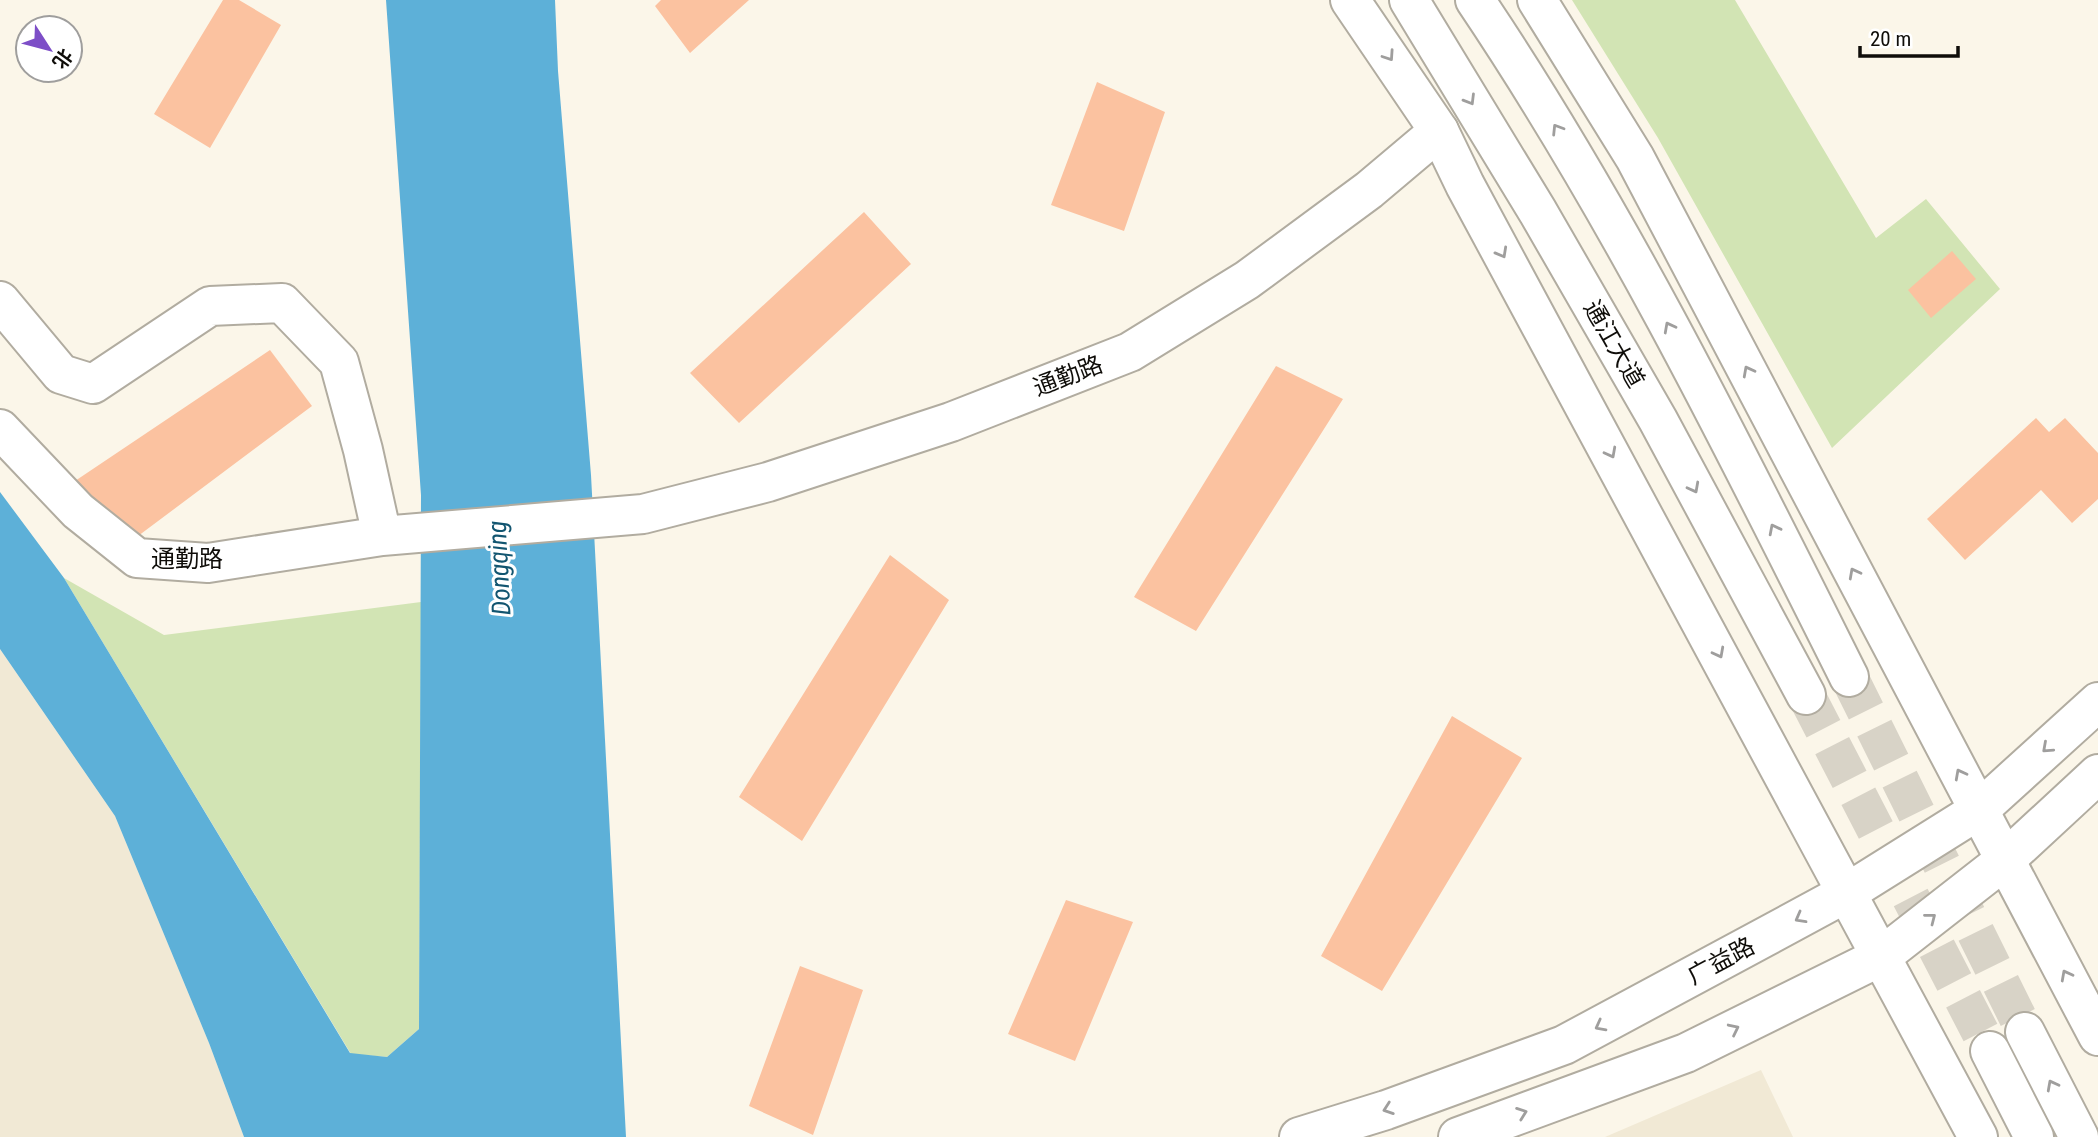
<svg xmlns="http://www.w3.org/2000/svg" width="2098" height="1137" font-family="'Roboto Condensed','Noto Sans SC',sans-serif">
<rect width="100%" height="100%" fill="#fbf6e9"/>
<path fill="#f1e9d5" d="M0,649L115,816L209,1043L244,1137H0Z
M1761,1070L1793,1137H1605Z"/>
<path fill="#d2e4b4" d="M1572,0H1735L1876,238L1926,199L2000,289L1832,448L1658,138Z
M64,578L164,635L421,602L419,1029L387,1057L351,1054Z"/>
<path fill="#5db0d8" d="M386,0H555L558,71L591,475L626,1137H244L209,1043L115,816L0,649V492L64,578L350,1053L387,1057L419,1029L421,495Z"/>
<path fill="#fbc2a0" d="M223,0H239L281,25L210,148L154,114Z
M661,0H749L690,53L655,6Z
M1097,82L1165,112L1124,231L1051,205Z
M864,212L911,264L739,423L690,373Z
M1952,251L1976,279L1931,318L1908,290Z
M270,350L312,406L126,545L75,481Z
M1276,366L1343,399L1196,631L1134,597Z
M2036,418L2049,432L2065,418L2098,453V499L2072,523L2041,490L1965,560L1927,519Z
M890,555L949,600L802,841L739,797Z
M1452,716L1522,758L1382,991L1321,956Z
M1066,900L1133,922L1075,1061L1008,1034Z
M800,966L863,990L813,1135L749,1106Z"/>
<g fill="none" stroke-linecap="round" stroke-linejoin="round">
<path stroke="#d8d3c7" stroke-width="38" stroke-dasharray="38 19" stroke-linecap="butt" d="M1849,677L2025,1032
M1806,695L1990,1051"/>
<g stroke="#b1aca0" stroke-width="42">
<path id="street" d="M0,301L61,374L93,384L210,306L282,303L339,362L363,450L382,536
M0,429L78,511L137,558L208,563L382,536L643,514L768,482L951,422L1130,352L1247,280L1369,190L1439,131"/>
</g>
<g stroke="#b1aca0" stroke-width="42">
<path id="secondary" d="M1299,1137L1386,1110L1564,1045L1763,938L1848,892L1979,810L2098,702
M1458,1137L1686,1053L1882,956L2005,860L2098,774"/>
</g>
<g stroke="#b1aca0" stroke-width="42">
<path id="primary" d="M1350,0L1439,131L1465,185L1978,1137
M1537,0L1635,158L2098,1036"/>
</g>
<g stroke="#b1aca0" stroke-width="42">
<path id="highway" d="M1409,0L1538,212L1658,420L1806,695
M1475,0C1619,214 1734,447 1849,677
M2025,1032L2079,1137
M1990,1051L2034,1137"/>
</g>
<use href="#street" stroke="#fff" stroke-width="38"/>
<use href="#secondary" stroke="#fff" stroke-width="38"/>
<use href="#primary" stroke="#fff" stroke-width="38"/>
<use href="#highway" stroke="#fff" stroke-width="38"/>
</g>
<defs><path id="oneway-chevron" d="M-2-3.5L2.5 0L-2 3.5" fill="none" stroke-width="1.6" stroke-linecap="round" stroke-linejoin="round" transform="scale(1.75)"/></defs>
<g stroke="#9f9e9d">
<use href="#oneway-chevron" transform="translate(1389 56) rotate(56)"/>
<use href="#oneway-chevron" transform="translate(1470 100) rotate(59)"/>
<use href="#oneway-chevron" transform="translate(1557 129) rotate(-122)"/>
<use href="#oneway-chevron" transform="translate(1502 253) rotate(61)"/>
<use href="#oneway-chevron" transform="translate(1669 327) rotate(-118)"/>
<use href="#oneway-chevron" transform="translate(1748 371) rotate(-118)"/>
<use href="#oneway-chevron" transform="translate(1611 453) rotate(62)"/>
<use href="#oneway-chevron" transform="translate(1694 488) rotate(62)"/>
<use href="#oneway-chevron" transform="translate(1774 529) rotate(-117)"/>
<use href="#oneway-chevron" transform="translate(1854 573) rotate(-118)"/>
<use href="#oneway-chevron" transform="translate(1719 653) rotate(62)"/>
<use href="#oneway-chevron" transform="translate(2047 748) rotate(138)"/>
<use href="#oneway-chevron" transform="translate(1960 774) rotate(-118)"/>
<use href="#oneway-chevron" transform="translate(1800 918) rotate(151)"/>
<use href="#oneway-chevron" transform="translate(1931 918) rotate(-38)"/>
<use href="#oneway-chevron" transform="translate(2066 975) rotate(-118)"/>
<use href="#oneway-chevron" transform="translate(1600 1026) rotate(152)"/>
<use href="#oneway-chevron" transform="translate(1734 1029) rotate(-26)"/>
<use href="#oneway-chevron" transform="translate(2052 1085) rotate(-118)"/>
<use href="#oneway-chevron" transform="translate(1388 1109) rotate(161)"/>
<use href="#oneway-chevron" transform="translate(1522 1113) rotate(-20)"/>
</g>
<g text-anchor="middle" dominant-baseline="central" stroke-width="6" stroke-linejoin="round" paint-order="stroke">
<g font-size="24" fill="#0f0d09" stroke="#fff">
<text transform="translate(1614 344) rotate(60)">通江大道</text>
<text transform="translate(1068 376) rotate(-21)">通勤路</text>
<text x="187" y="559">通勤路</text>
<text transform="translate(1721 961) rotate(-28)">广益路</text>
</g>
<g font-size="26" font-style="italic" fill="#125570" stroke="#fff">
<text transform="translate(499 568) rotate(-93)">Dongqing</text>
</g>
</g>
<g transform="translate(49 49) rotate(126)"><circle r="33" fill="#ffffff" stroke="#9f9e9d" stroke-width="2"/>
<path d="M0-5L12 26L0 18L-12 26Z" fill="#7d4ec7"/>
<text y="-10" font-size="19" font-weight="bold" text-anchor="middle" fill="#0f0d09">北</text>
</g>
<path d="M1860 46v10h98v-10" fill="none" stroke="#0f0d09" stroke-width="3.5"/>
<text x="1870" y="46" font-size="21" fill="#0f0d09" stroke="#ffffff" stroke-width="5" paint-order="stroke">20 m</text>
</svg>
